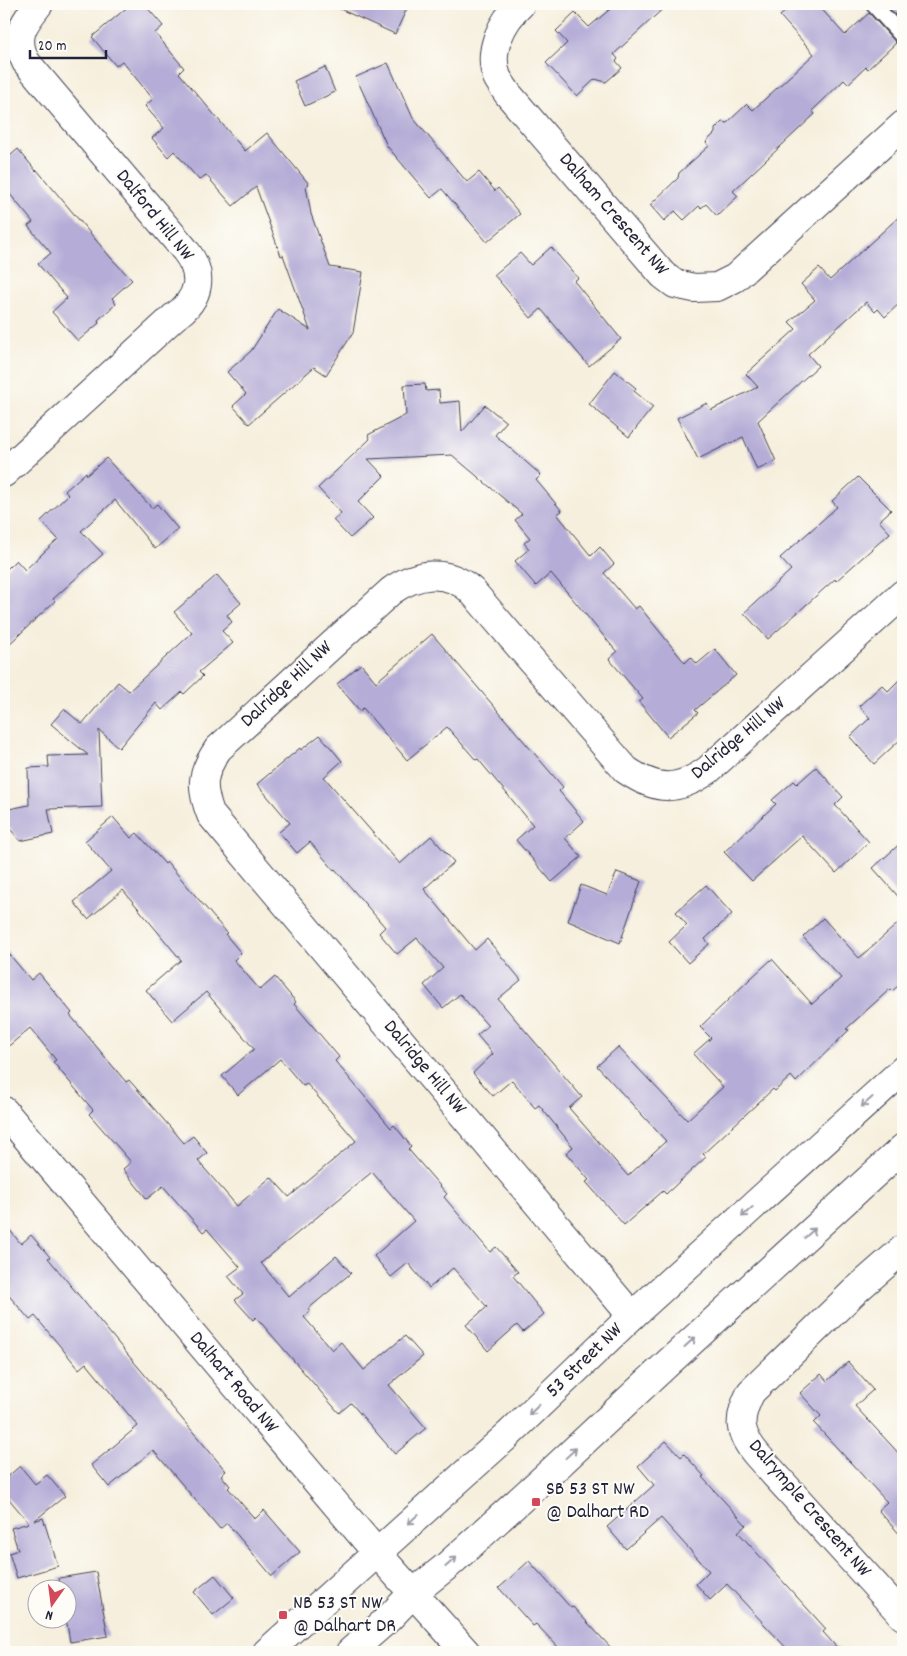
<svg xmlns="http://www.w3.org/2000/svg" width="907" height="1656" font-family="Dekko,sans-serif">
<rect width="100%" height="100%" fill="#fdfcf7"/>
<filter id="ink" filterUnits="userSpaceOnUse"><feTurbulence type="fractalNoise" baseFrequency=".02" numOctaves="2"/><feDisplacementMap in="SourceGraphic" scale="10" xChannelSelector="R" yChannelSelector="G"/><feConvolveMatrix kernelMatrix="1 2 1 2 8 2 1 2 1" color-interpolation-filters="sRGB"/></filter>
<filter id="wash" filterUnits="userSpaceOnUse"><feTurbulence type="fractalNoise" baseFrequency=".0096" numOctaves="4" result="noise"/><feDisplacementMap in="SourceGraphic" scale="20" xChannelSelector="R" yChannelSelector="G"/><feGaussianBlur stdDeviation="1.12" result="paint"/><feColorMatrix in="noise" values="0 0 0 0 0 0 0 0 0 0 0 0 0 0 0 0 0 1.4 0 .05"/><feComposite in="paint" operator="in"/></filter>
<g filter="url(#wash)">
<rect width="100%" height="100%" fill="#f6efdd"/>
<g id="blocks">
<path fill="#b5add7" d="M131,4H144L163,26L155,33L184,68L179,73L245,151L267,133L309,184L306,186L311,214L330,267L363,272L353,333L326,375L314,367L249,424L233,406L246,394L227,372L251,351L278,309L310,330L283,255L281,256L256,187L233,206L206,175L199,180L174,151L168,157L152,138L164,128L145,106L153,99L122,61L116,66L92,37Z
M329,4H409L395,34Z
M616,4H668L614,54L618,59L616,61L622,68L606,82L595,79L577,96L546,63L567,43L556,31L575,13L589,27Z
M794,4H817L845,35L869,13L896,43L868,69L866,67L848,84L844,80L812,111L815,114L733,191L738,196L717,216L706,204L701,208L699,206L684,220L675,211L664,221L650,205L678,178L679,173L709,146L706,142L715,133V129L722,122L727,123L747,104L753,110L814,54L780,16Z
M885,4H903V23Z
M388,63L413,118L467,182L479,172L495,191L498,188L520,214L487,242L442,189L431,198L387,146L356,77Z
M325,67L335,92L305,106L294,81Z
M18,149L36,171L37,170L111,258L132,280L112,298L116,304L98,320L99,323L78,341L52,312L67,298L38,264L51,253L28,226L33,222L4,187V161Z
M903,213V300L885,317L878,309L875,312L866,302L808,354L818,366L758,421L776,461L757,470L743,437L698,459L677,418L707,403L711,410L758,387L746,374L796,329L789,322L815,300L801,284L819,268L830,280Z
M551,247L578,278L574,281L621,339L589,366L541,309L531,318L494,275L520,253L531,265Z
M615,371L636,388L634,391L653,407L629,437L589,404Z
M425,384L426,391L439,390L440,403L460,401L462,432L485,405L506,422L495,435L541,475L536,480L562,511L557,514L591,556L600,547L614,564L604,573L635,609L639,606L685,663L691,657L697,664L715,649L736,675L695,710L698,713L668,737L639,702L643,699L609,659L617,652L551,573L536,586L515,561L529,549L524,543L530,538L515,520L522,514L452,455L368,459L384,476L358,502L373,518L350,538L333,520L341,513L318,488L370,439L368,435L406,415L404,385Z
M106,458L152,508L157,504L178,529L155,549L115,500L81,531L103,554L53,599L55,601L4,649V572L16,560L25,570L58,539L41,521L68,495L65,491L86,472L87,475Z
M858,477L891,510L879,521L890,533L836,581L835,579L768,639L744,613L791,570L780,558L837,507L832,501Z
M217,575L241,603L227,615L232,622L222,631L233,643L199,672L203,676L184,694L182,692L162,710L156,703L119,748L99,730L102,807L48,809L53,834L20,841L4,821V810L29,805L28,768L49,767L48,756L88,755L51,724L64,709L82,724L118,682L129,691L192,633L174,612Z
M432,634L563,787L559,791L584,821L565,838L581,857L552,882L516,840L533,825L478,759L476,760L447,727L407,760L363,708L360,711L337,684L361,664L376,682Z
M903,676V737L874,764L850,737L870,718L859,706L882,685L888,691Z
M320,735L342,761L324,777L400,864L431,836L454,862L424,889L475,950L487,939L521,980L498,999L582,1097L569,1108L628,1176L666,1141L597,1066L618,1047L687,1120L723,1087L693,1054L711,1038L700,1027L750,979L772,959L812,1004L841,978L803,937L823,918L859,958L903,919V982L892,991L890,989L846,1029L849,1030L796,1082L791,1076L775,1091L773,1089L703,1154L706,1157L666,1194L663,1191L624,1225L586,1182L589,1180L566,1153L573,1147L539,1105L535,1108L512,1080L493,1096L473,1073L493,1054L477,1035L488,1026L460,994L443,1008L424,985L443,968L417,938L397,954L379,933L385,927L335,869L334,870L310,842L297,853L279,832L290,823L257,784L300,748L301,750Z
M816,767L843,797L835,805L869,842L836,873L802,836L752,881L724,852L776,804L772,800L794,781L797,784Z
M113,817L131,838L137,833L165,864L167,862L227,933L225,934L241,953L234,960L260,990L275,977L296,1002L294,1004L339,1057L335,1061L391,1128L394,1125L411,1146L408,1149L447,1194L444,1197L490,1252L496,1247L518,1272L513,1276L544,1314L523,1332L517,1325L488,1351L466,1325L487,1307L453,1268L429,1288L408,1263L391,1277L374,1256L414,1221L372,1172L261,1263L289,1297L336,1256L351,1273L308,1309L310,1312L304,1317L332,1350L341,1342L364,1370L405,1336L423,1356L389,1385L426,1428L395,1454L351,1403L339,1413L256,1317L253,1320L235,1300L243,1294L228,1276L240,1267L207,1229L203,1232L163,1186L147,1199L123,1169L131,1162L89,1114L93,1110L53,1062L56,1060L30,1028L4,1050V948L31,980L39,973L72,1013L70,1015L126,1082L129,1080L184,1143L193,1136L207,1153L198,1161L237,1206L271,1177L289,1197L356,1141L307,1084L303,1086L280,1059L238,1095L222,1076L254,1049L206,992L172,1021L146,990L181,960L123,890L88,919L74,902L111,871L85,841Z
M903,841V902L873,868Z
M617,872L641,881L620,943L568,921L581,885L607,895Z
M706,885L732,914L705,939L709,944L688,963L669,942L687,925L676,912Z
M4,1223L21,1244L31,1235L50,1257L48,1258L123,1349L226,1471L221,1475L230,1486L228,1488L255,1519L264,1510L300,1552L272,1576L227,1523L220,1529L153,1450L109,1487L91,1465L138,1426L86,1363L79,1369L35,1316L30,1320L4,1290Z
M848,1362L873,1390L855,1406L903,1458V1538L878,1510L887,1502L814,1423L821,1416L800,1393L821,1374L827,1381Z
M666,1441L681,1457L684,1454L704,1476L702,1477L746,1525L738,1532L826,1629L823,1632L841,1652H790L727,1584L710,1600L696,1584L709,1571L661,1518L626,1549L607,1527L654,1485L638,1466Z
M20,1466L35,1484L47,1475L65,1496L34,1521L43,1518L58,1566L17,1578L9,1553L18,1550L11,1528L29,1523L4,1493V1480Z
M529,1561L571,1608L573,1607L615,1652H563L536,1624L533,1626L499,1588Z
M96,1572L108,1636L70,1642L66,1618H68V1588H61L59,1578Z
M215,1575L234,1598L213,1615L194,1592Z"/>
</g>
</g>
<g filter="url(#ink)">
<use href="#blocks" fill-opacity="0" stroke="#424153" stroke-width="1"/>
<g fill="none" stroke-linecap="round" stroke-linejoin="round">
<g stroke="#424153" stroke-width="18">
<path id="lane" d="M873,4L903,37"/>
</g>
<g stroke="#424153" stroke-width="30">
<path id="street" d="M521,4C502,21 487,51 497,77C500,83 504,88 508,94L663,275L675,284L694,288L717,287L735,278L903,125
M4,473L174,317C200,299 205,275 185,250L26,62C13,37 23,24 39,4
M4,1111L377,1553L466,1652
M903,1249L854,1292L751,1392C737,1419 738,1433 758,1456L903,1616
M632,1316L211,815C200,787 201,774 218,749L391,591C416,573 446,568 471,590L626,770C657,791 677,792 708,770L903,594"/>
</g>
<g stroke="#424153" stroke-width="30">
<path id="secondary" d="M267,1652L508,1435L632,1316L903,1070
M350,1652L388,1619L413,1593L448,1565L552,1471L669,1362L903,1148"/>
</g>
<use href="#lane" stroke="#fff" stroke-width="15"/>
<use href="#street" stroke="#fff" stroke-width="28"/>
<use href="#secondary" stroke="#fff" stroke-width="28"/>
</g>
<defs><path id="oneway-shaft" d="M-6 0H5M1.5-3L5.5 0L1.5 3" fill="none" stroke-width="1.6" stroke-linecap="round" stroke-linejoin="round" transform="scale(1.25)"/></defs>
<g stroke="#9c9ca7">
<use href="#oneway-shaft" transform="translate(867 1102) rotate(138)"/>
<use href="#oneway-shaft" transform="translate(747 1212) rotate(138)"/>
<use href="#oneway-shaft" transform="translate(810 1233) rotate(-42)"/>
<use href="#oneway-shaft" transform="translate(690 1342) rotate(-42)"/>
<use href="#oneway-shaft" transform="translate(534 1410) rotate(136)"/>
<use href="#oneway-shaft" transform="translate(571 1453) rotate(-43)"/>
<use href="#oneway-shaft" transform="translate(413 1519) rotate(138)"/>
<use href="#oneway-shaft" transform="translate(451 1562) rotate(-41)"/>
</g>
</g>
<g fill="#d1495b" stroke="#fdfcf7" stroke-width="2">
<rect x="531" y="1497" width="10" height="10" rx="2.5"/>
<rect x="278" y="1610" width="10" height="10" rx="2.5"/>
</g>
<g text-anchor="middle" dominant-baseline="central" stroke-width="4" stroke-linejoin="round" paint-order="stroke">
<g font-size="20" fill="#22223b" stroke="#fdfcf7">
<text transform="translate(613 215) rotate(49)">Dalham Crescent NW</text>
<text transform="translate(154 216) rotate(51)">Dalford Hill NW</text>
<text transform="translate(287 685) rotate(-43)">Dalridge Hill NW</text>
<text transform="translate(739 739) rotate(-40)">Dalridge Hill NW</text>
<text transform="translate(424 1068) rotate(50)">Dalridge Hill NW</text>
<text transform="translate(585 1361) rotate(-44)">53 Street NW</text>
<text transform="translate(233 1383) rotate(50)">Dalhart Road NW</text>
<text transform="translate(809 1509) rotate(49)">Dalrymple Crescent NW</text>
</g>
<g font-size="20" fill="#22223b" stroke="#fdfcf7" text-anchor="start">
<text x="546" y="1490">SB 53 ST NW<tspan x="546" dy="23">@ Dalhart RD</tspan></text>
<text x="293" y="1604">NB 53 ST NW<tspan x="293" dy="23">@ Dalhart DR</tspan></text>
</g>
</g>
<rect width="907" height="1656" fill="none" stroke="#fdfcf7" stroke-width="20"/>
<g transform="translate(52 1604) rotate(194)"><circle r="24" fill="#fdfcf7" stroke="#a5a5ac"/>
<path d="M0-4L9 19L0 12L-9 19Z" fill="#d1495b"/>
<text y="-8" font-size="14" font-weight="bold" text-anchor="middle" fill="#22223b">N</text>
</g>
<path d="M30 50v8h76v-8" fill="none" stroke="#22223b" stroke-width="2.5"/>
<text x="38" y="50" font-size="15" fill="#22223b" stroke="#fdfcf7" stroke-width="4" paint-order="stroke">20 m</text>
</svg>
